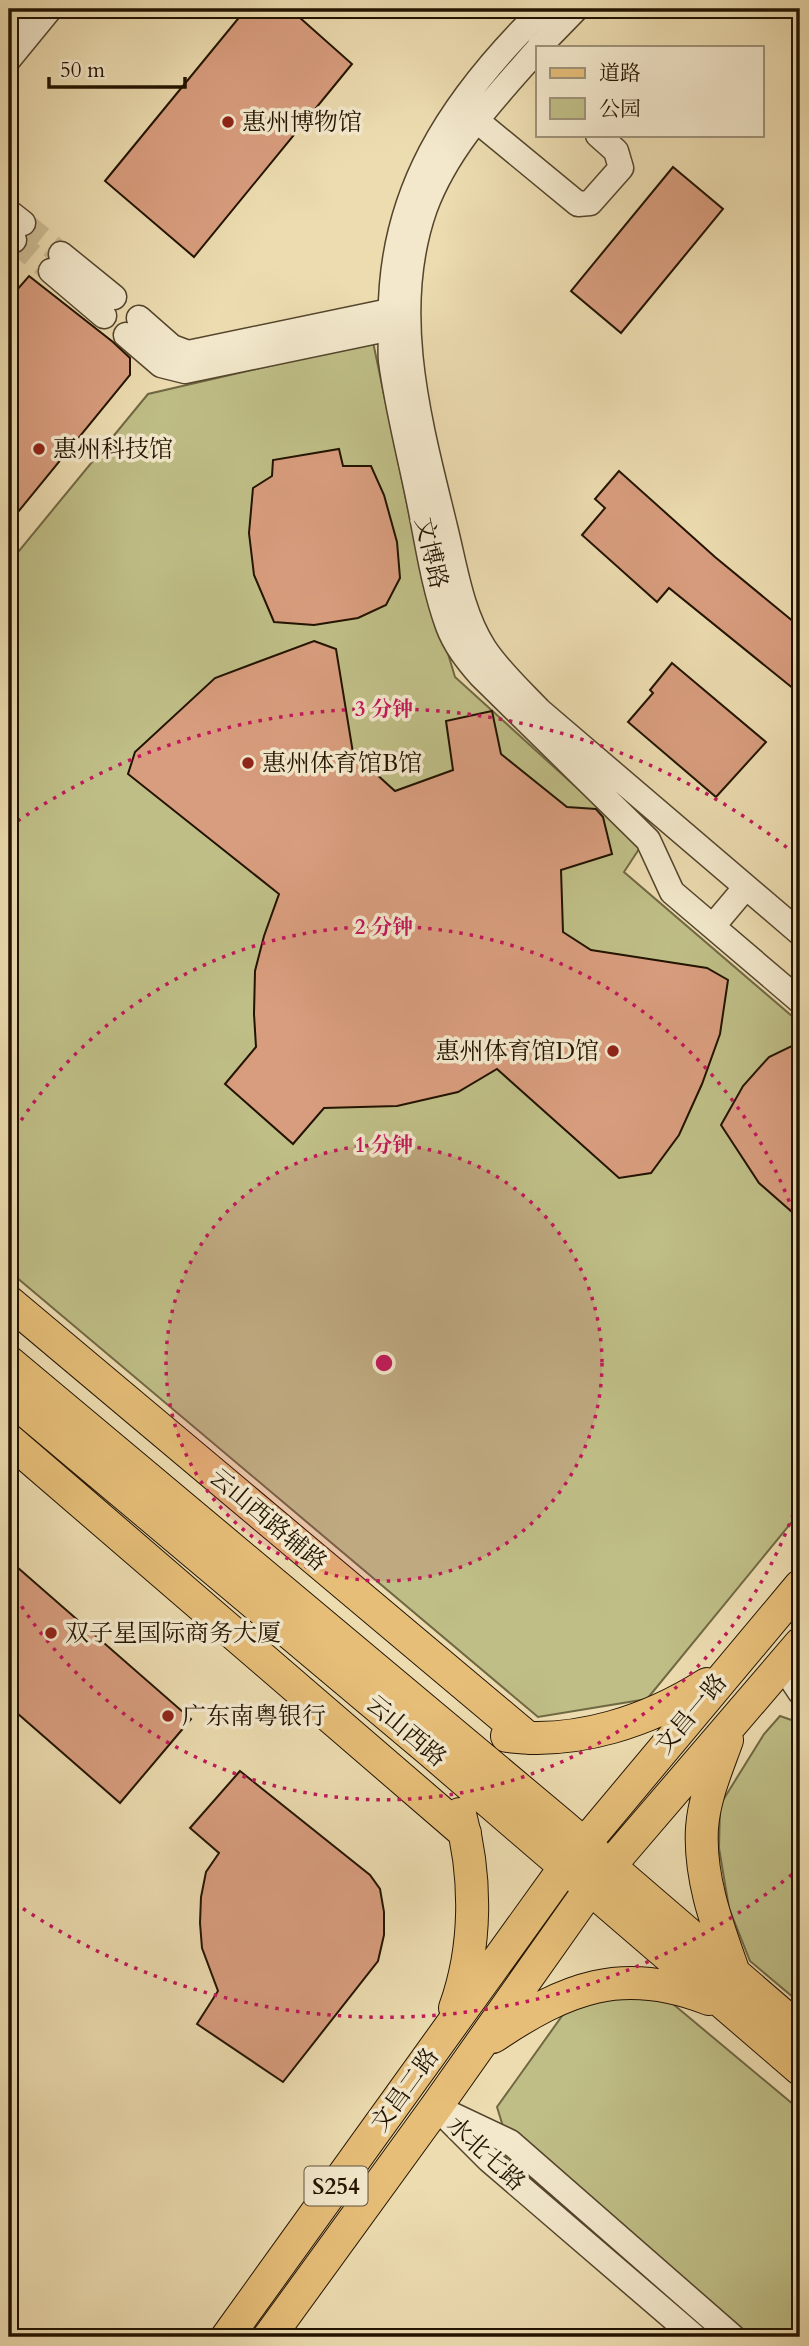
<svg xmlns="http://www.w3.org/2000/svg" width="809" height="2346" font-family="Cardo,'Noto Serif SC',serif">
<rect width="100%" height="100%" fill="#ecdcb0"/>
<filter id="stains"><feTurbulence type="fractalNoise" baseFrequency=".00286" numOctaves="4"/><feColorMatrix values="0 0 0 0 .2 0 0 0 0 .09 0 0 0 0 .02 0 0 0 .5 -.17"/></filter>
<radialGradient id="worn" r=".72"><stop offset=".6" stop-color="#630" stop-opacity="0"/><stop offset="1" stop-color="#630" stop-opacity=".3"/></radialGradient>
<path fill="#bfbe86" stroke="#706843" stroke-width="2" d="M373,342L416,547L455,677L641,846L624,872L800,1023V1512L647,1699L538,1717L9,1271V563L148,394Z
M780,1716L800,1723V2003L750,1961L729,1908L719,1848L720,1805L764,1734Z
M594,1993L667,1999L800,2110V2337H728L508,2143L497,2107L562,2016Z"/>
<path fill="#d89d7e" stroke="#221300" stroke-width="2" d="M246,9H290L352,64L194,257L105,181Z
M673,167L723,209L621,333L571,291Z
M29,276L113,342L130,358V375L9,523V299Z
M339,449L343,466H371L384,495L397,542L400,578L386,605L358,618L314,625L274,622L254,575L249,533L253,488L272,476L273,460Z
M619,471L715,557L800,627V694L669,588L657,602L582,535L605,508L595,499Z
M314,641L336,649L353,753L395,791L453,770L446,721L492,711L501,754L567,807L596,809L603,817L612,854L561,870L563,932L591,950L707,968L728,980L720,1034L702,1084L679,1135L651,1173L619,1178L497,1069L458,1092L397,1106L324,1108L293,1144L225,1084L256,1047L254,1014L255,971L264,936L279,894L128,774L135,752L215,678Z
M672,663L766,742L716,797L628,722L653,693L650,690Z
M800,1042V1219L759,1183L721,1125L743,1086L769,1057Z
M9,1560L191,1719L120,1803L9,1706Z
M240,1771L370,1875L380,1889L384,1912V1935L378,1961L283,2082L197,2024L218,1991L202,1948L200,1923L201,1897L206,1872L219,1853L190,1828Z"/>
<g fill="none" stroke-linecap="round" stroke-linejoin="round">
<path stroke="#cebe96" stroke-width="24" stroke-dasharray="24 12" stroke-linecap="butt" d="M23,223L61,254
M14,240L51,271"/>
<g stroke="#54452c" stroke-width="27">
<path id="minor" d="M543,9C451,99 386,195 391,329C391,340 390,351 391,361C397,406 409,452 418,496C427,539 433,585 448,626C455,645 467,660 480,675L648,840L672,892L800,1001
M9,27L24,9
M539,47L576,9
M538,49C495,98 448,146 425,208C388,313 420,424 445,527C455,567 461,612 484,648C499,671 521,691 540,711L800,933
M9,59L50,9
M476,120L578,204L590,203L621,168L616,151L598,135
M9,212L23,223
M9,236L14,240
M61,254L114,297
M51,271L104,316
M139,318L172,347L188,353L404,308
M126,335L161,365L185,371L406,325
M713,926L745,888
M782,1665L800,1692
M436,2107L510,2142L733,2337
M449,2120L489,2160L695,2337"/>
</g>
<g stroke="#221300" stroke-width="34">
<path id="major" d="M9,1302L528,1738
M9,1362L562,1825L800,2030
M9,1397L428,1749L800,2069
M9,1440L465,1833
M507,1736C577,1745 649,1721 707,1684
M727,1740C717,1768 704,1798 702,1828C699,1877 717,1925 733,1970
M455,2008C477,1947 477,1877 460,1814
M493,2037C566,1988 622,1965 709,1999
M227,2337L565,1867L800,1586
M269,2337L436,2107L590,1889L800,1644"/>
</g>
<use href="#minor" stroke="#f3e8cc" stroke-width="24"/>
<use href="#major" stroke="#e6be78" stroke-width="32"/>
</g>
<circle cx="384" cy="1363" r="218" fill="#c2185b" fill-opacity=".12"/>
<g fill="none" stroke="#c2185b" stroke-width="3.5" stroke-dasharray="3.5 7">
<circle cx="384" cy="1363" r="218"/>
<path d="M800 1494A436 436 0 0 1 10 1588M10 1138A436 436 0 0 1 800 1232"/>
<path d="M800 1868A654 654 0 0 1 9 1899M9 827A654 654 0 0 1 800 858"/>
</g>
<g fill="#8f2418" stroke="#f3e8cc" stroke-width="2.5">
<circle cx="228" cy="122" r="7"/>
<circle cx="39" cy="449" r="7"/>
<circle cx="248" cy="763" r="7"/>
<circle cx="613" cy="1051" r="7"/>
<circle cx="51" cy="1633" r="7"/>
<circle cx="168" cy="1716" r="7"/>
</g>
<g text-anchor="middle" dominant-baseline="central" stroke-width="7" stroke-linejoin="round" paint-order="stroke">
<rect fill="#f3e8cc" stroke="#61533d" stroke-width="2" x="304.5" y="2166.5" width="63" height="39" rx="5"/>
<g font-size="23" font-weight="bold" fill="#221300">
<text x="336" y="2186">S254</text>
</g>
<g font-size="24" fill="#221300" stroke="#f3e8cc" text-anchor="start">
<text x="242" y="122">惠州博物馆</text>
<text x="53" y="449">惠州科技馆</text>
<text x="262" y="763">惠州体育馆B馆</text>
<text x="599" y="1051" text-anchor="end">惠州体育馆D馆</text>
<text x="65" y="1633">双子星国际商务大厦</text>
<text x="182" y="1716">广东南粤银行</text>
</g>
<g font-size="24" fill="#221300" stroke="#f3e8cc">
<text transform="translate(431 553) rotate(77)">文博路</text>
<text transform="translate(268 1520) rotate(40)">云山西路辅路</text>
<text transform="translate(691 1714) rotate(-50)">文昌一路</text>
<text transform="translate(406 1731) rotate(40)">云山西路</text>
<text transform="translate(405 2090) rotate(-54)">文昌二路</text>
<text transform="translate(486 2154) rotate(43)">水北七路</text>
</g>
</g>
<circle cx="384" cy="1363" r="10" fill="#c2185b" stroke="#f3e8cc" stroke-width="3.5"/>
<g font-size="21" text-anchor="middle" font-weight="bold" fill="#c2185b" stroke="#f3e8cc" stroke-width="7" stroke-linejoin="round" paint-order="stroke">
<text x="384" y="716">3 分钟</text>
<text x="384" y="934">2 分钟</text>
<text x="384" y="1152">1 分钟</text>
</g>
<rect width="809" height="2346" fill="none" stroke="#ecdcb0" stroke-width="35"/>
<rect x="10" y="10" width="788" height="2325" fill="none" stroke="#221300" stroke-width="3.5"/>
<rect x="18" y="18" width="774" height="2311" fill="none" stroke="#221300" stroke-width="2"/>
<rect x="536" y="46" width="228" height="91" fill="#f3e8cc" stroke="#9f937a" stroke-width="2"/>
<rect x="550" y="68" width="35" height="10" fill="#e6be78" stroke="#9f937a" stroke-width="2"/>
<text x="599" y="80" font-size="21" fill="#221300">道路</text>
<rect x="550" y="98" width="35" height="21" fill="#bfbe86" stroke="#9f937a" stroke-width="2"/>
<text x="599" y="116" font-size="21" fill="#221300">公园</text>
<path d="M49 77v10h136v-10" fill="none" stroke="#221300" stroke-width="3.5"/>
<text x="60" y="77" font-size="21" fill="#221300" stroke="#f3e8cc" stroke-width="5" paint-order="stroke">50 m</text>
<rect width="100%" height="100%" filter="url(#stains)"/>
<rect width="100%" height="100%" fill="url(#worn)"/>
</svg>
